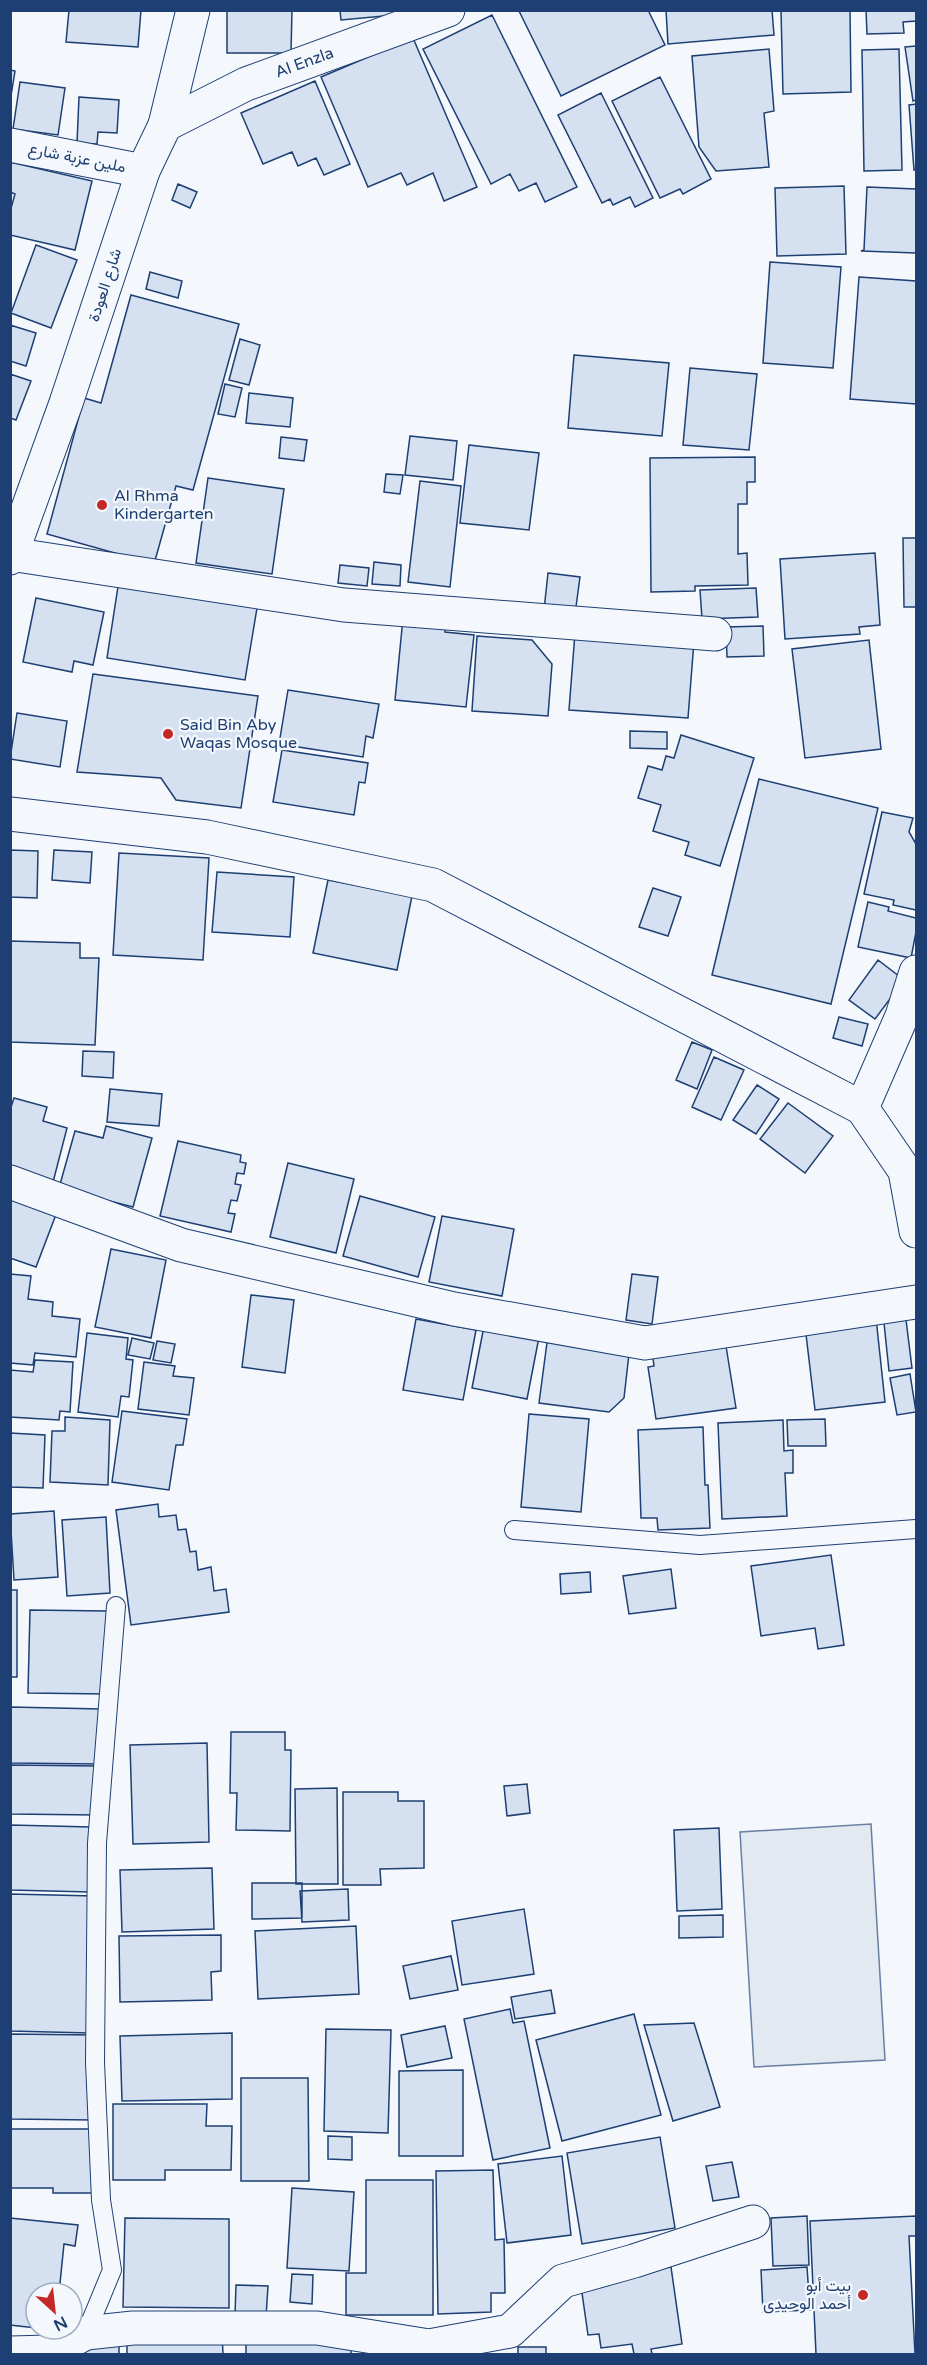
<svg xmlns="http://www.w3.org/2000/svg" width="927" height="2365" font-family="'Varela Round',Vazirmatn,sans-serif">
<rect width="100%" height="100%" fill="#f4f7fb"/>
<path fill="#e3e9f0" stroke="#687fa3" stroke-width="1.5" d="M871,1824L885,2060L754,2067L740,1832Z"/>
<path fill="#d5e0f0" stroke="#1d3f73" stroke-width="1.5" d="M69,10H141L138,47L66,42Z
M227,10H292L291,53H227Z
M340,10H404L405,14L341,20Z
M648,10L665,45L561,96L519,11Z
M666,10H772L774,35L668,44Z
M781,10H850L851,92L783,94Z
M866,10H916V21L903,22L904,33L867,34Z
M492,15L577,187L545,202L536,183L519,191L510,174L491,184L423,49Z
M413,38L477,187L444,201L433,173L407,185L401,173L368,187L321,77Z
M916,46V100L913,101L905,47Z
M769,49L774,111L764,113L769,167L716,171L699,147L692,56Z
M899,49L902,170L864,171L862,50Z
M10,70L15,71L10,102Z
M660,77L711,179L683,194L680,189L660,198L612,101Z
M315,81L350,164L324,175L316,158L298,166L292,152L263,164L241,113Z
M20,82L65,88L58,135L13,129Z
M601,93L653,198L635,207L630,197L613,205L610,199L602,203L558,115Z
M79,97L119,100L117,133L98,132L97,144L77,143Z
M916,104V169L914,170L909,105Z
M10,162L92,181L75,250L10,235V212L15,194L10,192Z
M178,184L197,192L190,208L172,200Z
M844,186L846,254L777,256L775,188Z
M867,187L916,189V253L861,251L864,250Z
M36,245L77,260L51,328L11,313Z
M770,262L841,267L833,368L763,363Z
M150,272L182,281L178,298L146,289Z
M859,277L916,281V404L850,399Z
M131,295L239,324L193,490L176,486L154,564L47,534L84,398L101,403Z
M10,325L36,333L26,366L10,361Z
M240,339L260,345L249,385L229,380Z
M574,355L669,363L662,436L568,428Z
M690,368L757,374L749,450L683,445Z
M10,374L31,381L16,420L10,418Z
M225,384L242,388L235,417L218,414Z
M249,393L293,398L290,427L246,423Z
M410,436L457,441L453,480L405,475Z
M281,437L307,440L304,461L279,458Z
M469,445L539,453L529,530L460,523Z
M755,457V482H747V504H738V554L747,553L748,585L695,586V591L651,592L650,458Z
M386,474L403,475L400,494L384,492Z
M208,478L284,489L272,574L196,563Z
M420,481L461,486L450,587L408,582Z
M903,538H916V607H904Z
M875,553L880,625L859,627L860,634L785,639L780,559Z
M374,562L401,565L400,586L372,584Z
M340,565L369,568L367,586L338,583Z
M548,573L580,577L575,614L544,610Z
M119,580L258,602L245,680L107,658Z
M756,588L758,617L702,619L700,590Z
M36,598L104,612L93,665L74,661L72,672L23,662Z
M403,618L446,622L445,632L474,635L466,707L395,700Z
M763,626L764,656L727,657L726,627Z
M575,633L694,641L688,718L569,710Z
M477,636L532,640L552,664L548,716L472,711Z
M869,640L881,749L805,758L792,649Z
M93,674L258,696L241,808L176,800L161,778L77,772Z
M288,690L379,704L373,738L366,736L363,757L279,744Z
M17,713L67,721L60,767L10,759Z
M630,731L667,732V749L630,748Z
M681,735L754,758L720,866L685,855L689,842L653,831L661,805L638,798L648,766L662,770L666,756L674,758Z
M282,750L368,763L365,783L359,782L354,815L273,802Z
M759,779L878,808L831,1004L712,975Z
M882,812L913,818L909,832L916,844V910L893,905L894,900L864,894Z
M10,850L38,851L37,898L10,897Z
M54,850L92,852L90,883L52,880Z
M119,853L209,858L203,960L113,955Z
M217,872L294,877L290,937L212,932Z
M328,880L412,896L397,970L313,953Z
M653,888L681,897L668,936L639,927Z
M868,902L889,907L888,911L916,918V932L911,958L858,947Z
M10,941L80,943V958H99L95,1045L10,1042Z
M878,960L904,980L875,1019L849,1000Z
M839,1017L868,1024L862,1046L833,1038Z
M692,1042L712,1050L697,1089L676,1080Z
M83,1051L114,1052L113,1078L82,1076Z
M714,1057L744,1070L721,1120L692,1107Z
M757,1085L779,1099L756,1134L733,1120Z
M110,1089L162,1094L159,1126L107,1122Z
M14,1098L47,1107L43,1121L67,1128L52,1186L10,1175V1110Z
M788,1103L833,1136L805,1173L760,1139Z
M106,1126L152,1138L133,1207L59,1188L75,1131L103,1138Z
M178,1141L241,1155L240,1162L246,1163L244,1174L237,1173L235,1184L241,1185L237,1201L231,1200L228,1213L235,1214L231,1232L160,1216Z
M288,1163L354,1179L336,1253L270,1237Z
M10,1192L60,1204L36,1267L10,1258Z
M360,1196L435,1217L418,1277L343,1256Z
M442,1216L514,1229L502,1296L429,1282Z
M111,1249L166,1260L151,1338L95,1327Z
M10,1274L31,1276L28,1299L53,1302L52,1316L80,1319L76,1357L35,1353L33,1365L10,1363Z
M632,1274L658,1277L652,1324L626,1320Z
M251,1295L294,1300L285,1373L242,1367Z
M876,1318L885,1402L815,1410L805,1326Z
M416,1319L476,1330L463,1400L403,1390Z
M906,1320L912,1368L889,1371L884,1323Z
M485,1321L540,1332L527,1399L472,1388Z
M87,1333L128,1338L126,1359L133,1360L129,1397L121,1396L118,1417L78,1412Z
M548,1335L630,1345L624,1398L609,1412L539,1403Z
M132,1338L154,1343L150,1359L128,1355Z
M725,1340L736,1408L656,1419L648,1367L654,1366L652,1351Z
M157,1341L175,1344L171,1363L153,1360Z
M35,1360L73,1362L70,1412L60,1411L59,1420L10,1417V1370L33,1372Z
M144,1362L175,1366L173,1376L194,1378L189,1415L138,1409Z
M910,1374L916,1412L897,1415L890,1378Z
M122,1411L187,1419L183,1445H176L169,1490L112,1482Z
M529,1414L589,1419L581,1512L521,1507Z
M65,1417L110,1420L108,1485L50,1482L52,1431H65Z
M825,1419L826,1446H788L787,1420Z
M783,1420L784,1451L793,1450V1473H785L787,1516L722,1519L718,1423Z
M703,1427L705,1485H708L710,1528L658,1530L657,1518H641L638,1430Z
M10,1433L45,1435L43,1488L10,1487Z
M158,1504L159,1517L176,1515L178,1530L186,1529L190,1552L196,1551L198,1570L211,1567L214,1591L226,1589L229,1612L131,1625L116,1510Z
M54,1511L58,1577L14,1580L10,1514Z
M106,1517L110,1593L67,1596L62,1520Z
M831,1555L844,1645L818,1649L815,1628L761,1636L751,1566Z
M671,1569L676,1608L629,1614L623,1576Z
M590,1572L591,1592L561,1594L560,1574Z
M10,1590H17V1677H10Z
M30,1610L107,1611L106,1694L28,1693Z
M10,1707L101,1709L99,1764L10,1763Z
M231,1732H285V1750H291L290,1831L236,1830L237,1793H230Z
M207,1743L209,1842L133,1844L130,1745Z
M10,1765L98,1766L97,1815L10,1814Z
M527,1784L530,1813L507,1816L504,1786Z
M337,1788L338,1884H296L295,1789Z
M343,1792H398V1801H424V1868L380,1869L381,1885H343Z
M10,1825L91,1827L90,1892L10,1890Z
M719,1828L722,1909L677,1911L674,1830Z
M212,1868L214,1929L122,1932L120,1870Z
M252,1883H302V1918L252,1919Z
M348,1889L349,1920L302,1922L300,1891Z
M10,1894L94,1896L89,2033L10,2031Z
M524,1909L534,1974L462,1985L452,1921Z
M723,1915V1937L679,1938V1916Z
M356,1926L359,1994L258,1999L255,1931Z
M221,1935V1971L211,1972L212,2000L120,2002L119,1936Z
M451,1956L458,1990L410,1999L403,1966Z
M551,1990L555,2013L515,2019L511,1997Z
M510,2009L513,2023L524,2021L550,2148L493,2160L464,2019Z
M634,2014L661,2115L562,2141L536,2040Z
M694,2023L720,2107L673,2121L644,2025Z
M445,2026L452,2058L407,2067L401,2035Z
M326,2029L391,2030L388,2133L324,2131Z
M232,2033V2099L122,2101L120,2036Z
M10,2034L94,2035L93,2120L10,2119Z
M463,2070V2156H399V2071Z
M241,2078H308L309,2181H241Z
M113,2104H207L206,2126H232L231,2170H165V2180H113Z
M10,2129H93V2193H53V2188H10Z
M328,2136L352,2137V2160L328,2159Z
M660,2137L675,2228L582,2244L567,2153Z
M562,2156L571,2235L507,2243L498,2164Z
M732,2162L739,2197L713,2201L706,2166Z
M493,2170L495,2240L504,2239L505,2293H491V2312L438,2314L436,2171Z
M366,2180H433V2315H346V2273H366Z
M292,2188L354,2192L349,2271L287,2268Z
M807,2216L809,2265L773,2266L771,2218Z
M916,2216V2236H909L915,2354H816L810,2221Z
M10,2218L78,2225L75,2246L64,2244L59,2293H36V2328L10,2325Z
M125,2218L229,2219V2308L123,2307Z
M671,2267L682,2344L651,2349L652,2354H634L632,2344L601,2348L599,2334L588,2335L581,2286L592,2278Z
M807,2267L810,2310L763,2312L761,2270Z
M292,2274L313,2275L312,2304L290,2302Z
M236,2285L268,2286L266,2317L235,2315Z
M222,2333L223,2354H127V2334Z
M351,2335V2354H246V2336Z
M82,2343H119V2354H82Z
M518,2347H546V2354H518Z"/>
<g fill="none" stroke-linecap="round" stroke-linejoin="round">
<g stroke="#1d3f73" stroke-width="20">
<path id="lane" d="M514,1530L700,1545L916,1529
M86,2333L112,2270L101,2200L95,2062L97,1843L116,1606"/>
</g>
<g stroke="#1d3f73" stroke-width="35">
<g id="street">
<path id="s1" d="M165,125L246,84L448,10"/>
<path d="M10,145L143,171"/>
<path d="M10,554L344,605L715,634"/>
<path d="M10,558L66,403L143,171L165,125L193,10"/>
<path d="M10,814L207,837L433,885L862,1108L905,1171L916,1231"/>
<path d="M862,1108L902,1016L916,972"/>
<path d="M10,1182L181,1245L454,1309L645,1343L916,1302"/>
<path d="M10,2353L50,2352L86,2333L133,2328H317L429,2346L510,2331L563,2281L634,2261L753,2222"/>
</g>
</g>
<use href="#lane" stroke="#f4f7fb" stroke-width="18"/>
<use href="#street" stroke="#f4f7fb" stroke-width="33"/>
</g>
<g fill="#c62828" stroke="#f4f7fb" stroke-width="2">
<circle cx="102" cy="505" r="6"/>
<circle cx="168" cy="734" r="6"/>
<circle cx="863" cy="2295" r="6"/>
</g>
<g text-anchor="middle" dominant-baseline="central" stroke-width="4.5" stroke-linejoin="round" paint-order="stroke">
<g font-size="16" fill="#1d3f73" stroke="#f4f7fb">
<text stroke="none"><textPath href="#s1" startOffset="153">Al Enzla</textPath></text>
<text transform="translate(77 158) rotate(11)">ملين عزبة شارع</text>
<text transform="translate(105 285) rotate(-72)">شارع العودة</text>
</g>
<g font-size="16" fill="#1d3f73" stroke="#f4f7fb" text-anchor="start">
<text x="114" y="496">Al Rhma<tspan x="114" dy="18">Kindergarten</tspan></text>
<text x="180" y="725">Said Bin Aby<tspan x="180" dy="18">Waqas Mosque</tspan></text>
<text x="851" y="2286" text-anchor="end">بيت أبو<tspan x="851" dy="18">أحمد الوحيدى</tspan></text>
</g>
</g>
<rect width="927" height="2365" fill="none" stroke="#1d3f73" stroke-width="24"/>
<g transform="translate(54 2311) rotate(153)"><circle r="28" fill="#f4f7fb" stroke="#9eadc5" stroke-width="1.5"/>
<path d="M0-4.5L10 22L0 15L-10 22Z" fill="#c62828"/>
<text y="-9" font-size="16" font-weight="bold" text-anchor="middle" fill="#1d3f73">N</text>
</g>
</svg>
